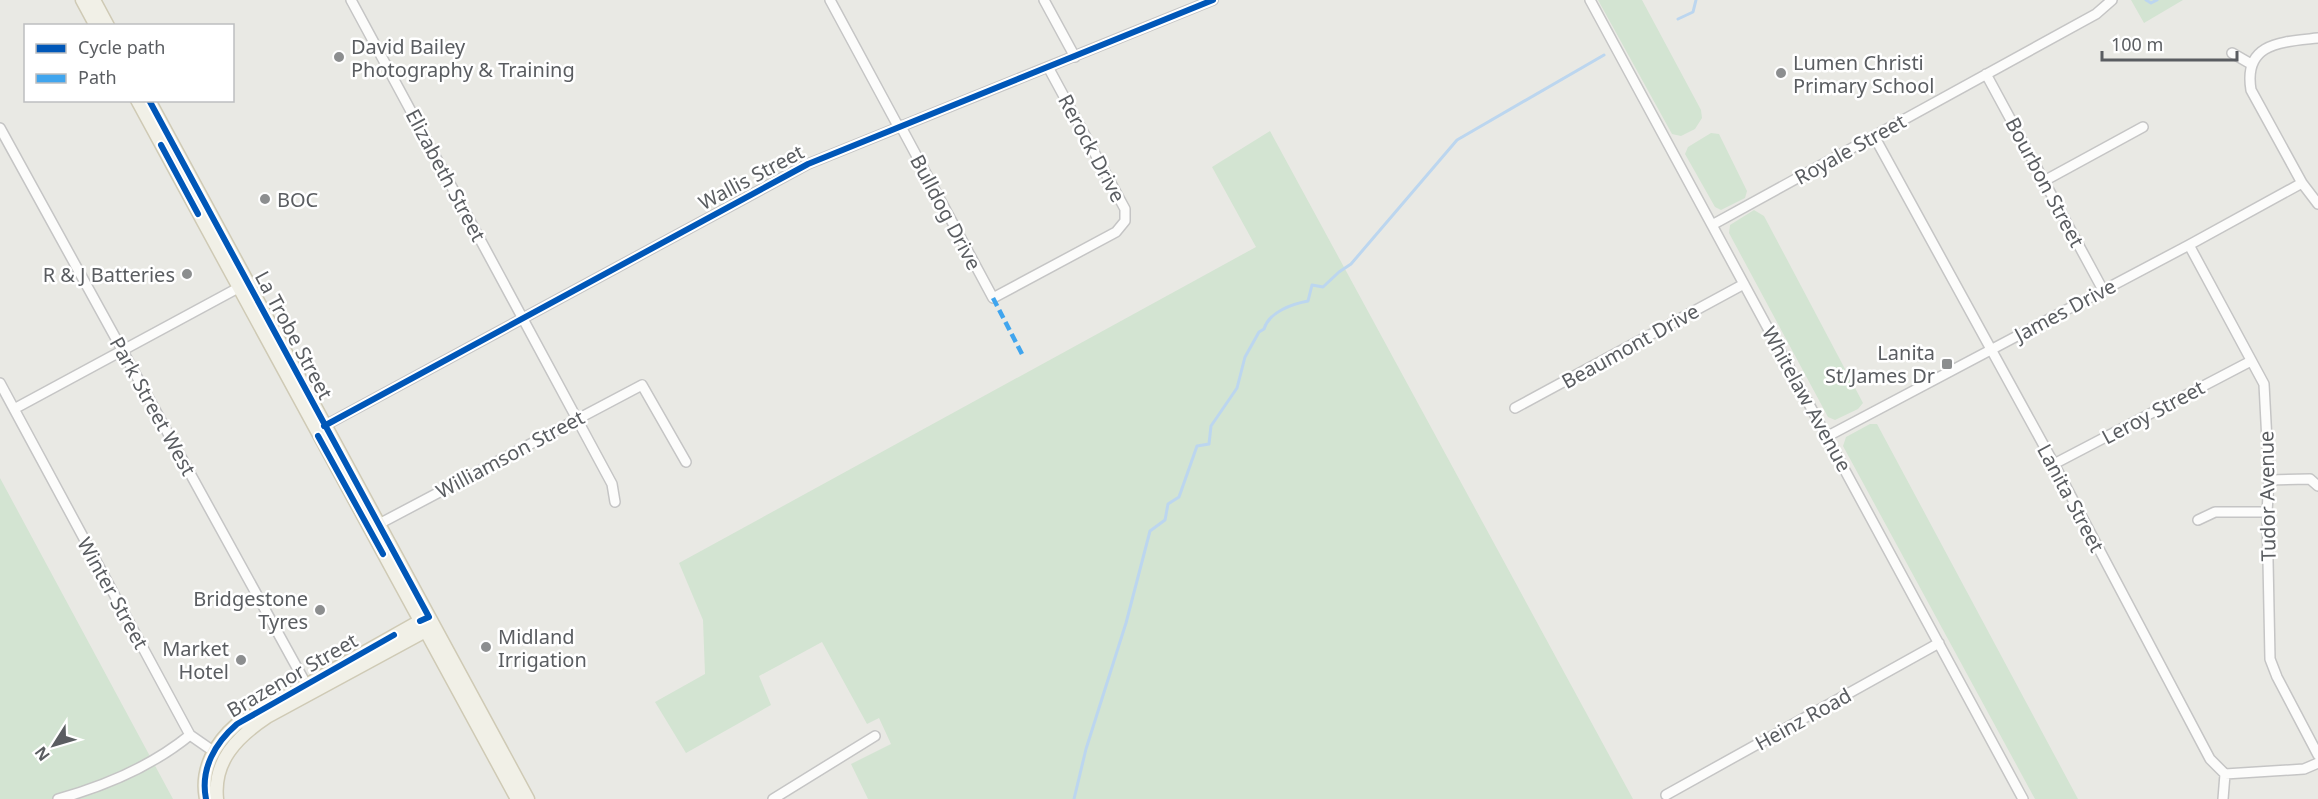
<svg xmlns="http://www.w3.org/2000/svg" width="2318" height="799" font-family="'Noto Sans',sans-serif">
<rect width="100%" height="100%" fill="#e9e9e4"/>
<path fill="#d3e4d2" d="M1598,0H1642L1701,110L1702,118L1695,129L1681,136L1672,134Z
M2131,0H2183L2144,23Z
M1270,131L1633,799H868L851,764L891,744L879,718L867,724L822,642L759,676L771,705L686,753L655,702L705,674L703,620L679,563L1256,247L1212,167Z
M1711,133L1719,134L1747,191L1745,198L1721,210L1715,207L1685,154L1688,147Z
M1754,210L1764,216L1863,403L1858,409L1835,420L1828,417L1729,233L1730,225Z
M1870,424H1877L2078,799H2035L1843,446L1846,437Z
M0,478L173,799H0Z"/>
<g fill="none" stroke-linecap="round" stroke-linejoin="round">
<path stroke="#bcd6ef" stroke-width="3" d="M2146,0L2151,3L2157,0
M1678,19L1693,12L1696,0
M1074,799L1086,749L1126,623L1150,531L1165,520L1168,504L1179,497L1197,446L1209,444L1211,426L1237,388L1245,357L1259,332L1264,329C1269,312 1292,304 1308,301L1312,285L1323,287L1339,272L1351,264L1457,140L1604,55"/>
<g stroke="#c5c5c5" stroke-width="12">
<path id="minor" d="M351,0L612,484L615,502
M830,0L898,126
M1044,0L1075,57
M1590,0L2023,799
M2318,38C2282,42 2243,42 2251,90L2302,183L2318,204
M2232,53L2251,64
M1986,74L2103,290
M900,125L993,298L1116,232L1125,221V209L1048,67
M0,128L306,684
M1874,136L2054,464L2210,759L2225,774L2304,769L2318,763
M2044,181L2143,127
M1712,225L2096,14L2112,0
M2189,245L2264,384L2269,480L2267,512L2270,659L2277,677L2318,755
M0,383L190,735L213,751
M1515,408L1744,284
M14,409L238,288
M324,426L808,164L1213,0
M1828,436L2189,245L2302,183
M2054,464L2251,361
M2269,480L2310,479L2318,486
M2198,520L2215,512H2267
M379,524L642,385L686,462
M1666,795L1939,643
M58,799C105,786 152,766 190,735
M773,799L875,736
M2223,799L2225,774"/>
</g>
<g stroke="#cfcab5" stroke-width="15">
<path id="major" d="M82,0L96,26
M94,0L108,26
M137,100L517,799
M149,100L528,799
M206,799C200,769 215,743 237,724L427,617
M217,799C213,761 237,737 267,717L433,627"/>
</g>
<use href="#minor" stroke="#fcfcfb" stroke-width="9"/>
<use href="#major" stroke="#f1f0e7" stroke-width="12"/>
<path stroke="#40a5ee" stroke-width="4.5" stroke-dasharray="9 4.5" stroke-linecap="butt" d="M993,298L1022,354"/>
<g stroke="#fff" stroke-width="10">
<path id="cycleway" d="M149,100L429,617L420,621
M161,145L198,214
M324,426L808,164L1213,0
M318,436L383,554
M206,799C200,769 215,743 237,724L394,635"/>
</g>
<use href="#cycleway" stroke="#0057b8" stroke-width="6"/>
</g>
<g fill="#8c8e8f" stroke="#fff" stroke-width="2">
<circle cx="339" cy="57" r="6"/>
<circle cx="1781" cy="73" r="6"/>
<circle cx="265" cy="199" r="6"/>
<circle cx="187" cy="274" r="6"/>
<rect x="1941" y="358" width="12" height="12" rx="3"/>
<circle cx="320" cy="610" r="6"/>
<circle cx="486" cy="647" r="6"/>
<circle cx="241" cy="660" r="6"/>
</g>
<g text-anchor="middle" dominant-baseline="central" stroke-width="5" stroke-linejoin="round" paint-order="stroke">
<g font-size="20" fill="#5a5d61" stroke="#fff" text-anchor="start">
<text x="351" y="46">David Bailey<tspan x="351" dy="23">Photography &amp; Training</tspan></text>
<text x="1793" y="62">Lumen Christi<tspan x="1793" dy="23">Primary School</tspan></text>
<text x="277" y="199">BOC</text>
<text x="175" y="274" text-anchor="end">R &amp; J Batteries</text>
<text x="1935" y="352" text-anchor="end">Lanita<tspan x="1935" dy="23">St/James Dr</tspan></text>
<text x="308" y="598" text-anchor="end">Bridgestone<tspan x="308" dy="23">Tyres</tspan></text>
<text x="498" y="636">Midland<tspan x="498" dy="23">Irrigation</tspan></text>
<text x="229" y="648" text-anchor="end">Market<tspan x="229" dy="23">Hotel</tspan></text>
</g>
<g font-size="20" fill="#5a5d61" stroke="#fff">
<text transform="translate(1092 148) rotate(62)">Rerock Drive</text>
<text transform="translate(1850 149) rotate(-29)">Royale Street</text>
<text transform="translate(446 175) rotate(62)">Elizabeth Street</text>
<text transform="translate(751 177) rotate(-28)">Wallis Street</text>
<text transform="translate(2045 182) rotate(62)">Bourbon Street</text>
<text transform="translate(946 212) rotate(62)">Bulldog Drive</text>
<text transform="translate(2065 310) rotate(-28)">James Drive</text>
<text transform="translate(294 335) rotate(62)">La Trobe Street</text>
<text transform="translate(1630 346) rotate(-29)">Beaumont Drive</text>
<text transform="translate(1807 399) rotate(61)">Whitelaw Avenue</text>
<text transform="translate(153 406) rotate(61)">Park Street West</text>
<text transform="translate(2153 412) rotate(-28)">Leroy Street</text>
<text transform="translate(510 454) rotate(-28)">Williamson Street</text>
<text transform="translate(2267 496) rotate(-91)">Tudor Avenue</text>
<text transform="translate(2071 498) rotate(62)">Lanita Street</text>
<text transform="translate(113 593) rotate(61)">Winter Street</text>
<text transform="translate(292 675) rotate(-30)">Brazenor Street</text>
<text transform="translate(1803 719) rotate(-29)">Heinz Road</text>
</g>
</g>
<rect x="24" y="24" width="210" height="78" fill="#ffffff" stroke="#bdbec0" stroke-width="1.5"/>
<rect x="36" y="44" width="30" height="9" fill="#0057b8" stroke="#bdbec0" stroke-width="1.5"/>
<text x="78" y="54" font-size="18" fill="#5a5d61">Cycle path</text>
<rect x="36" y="74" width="30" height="9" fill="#40a5ee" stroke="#bdbec0" stroke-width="1.5"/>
<text x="78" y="84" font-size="18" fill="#5a5d61">Path</text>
<g transform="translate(54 745) rotate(233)" stroke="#ffffff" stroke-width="4.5" paint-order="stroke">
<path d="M0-4.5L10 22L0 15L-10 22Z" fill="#5a5d61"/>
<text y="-9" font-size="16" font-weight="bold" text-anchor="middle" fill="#5a5d61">N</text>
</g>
<path d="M2102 51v9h135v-9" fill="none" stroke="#5a5d61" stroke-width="3"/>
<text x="2111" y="51" font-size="18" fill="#5a5d61" stroke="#ffffff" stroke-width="4.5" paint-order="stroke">100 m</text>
</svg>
